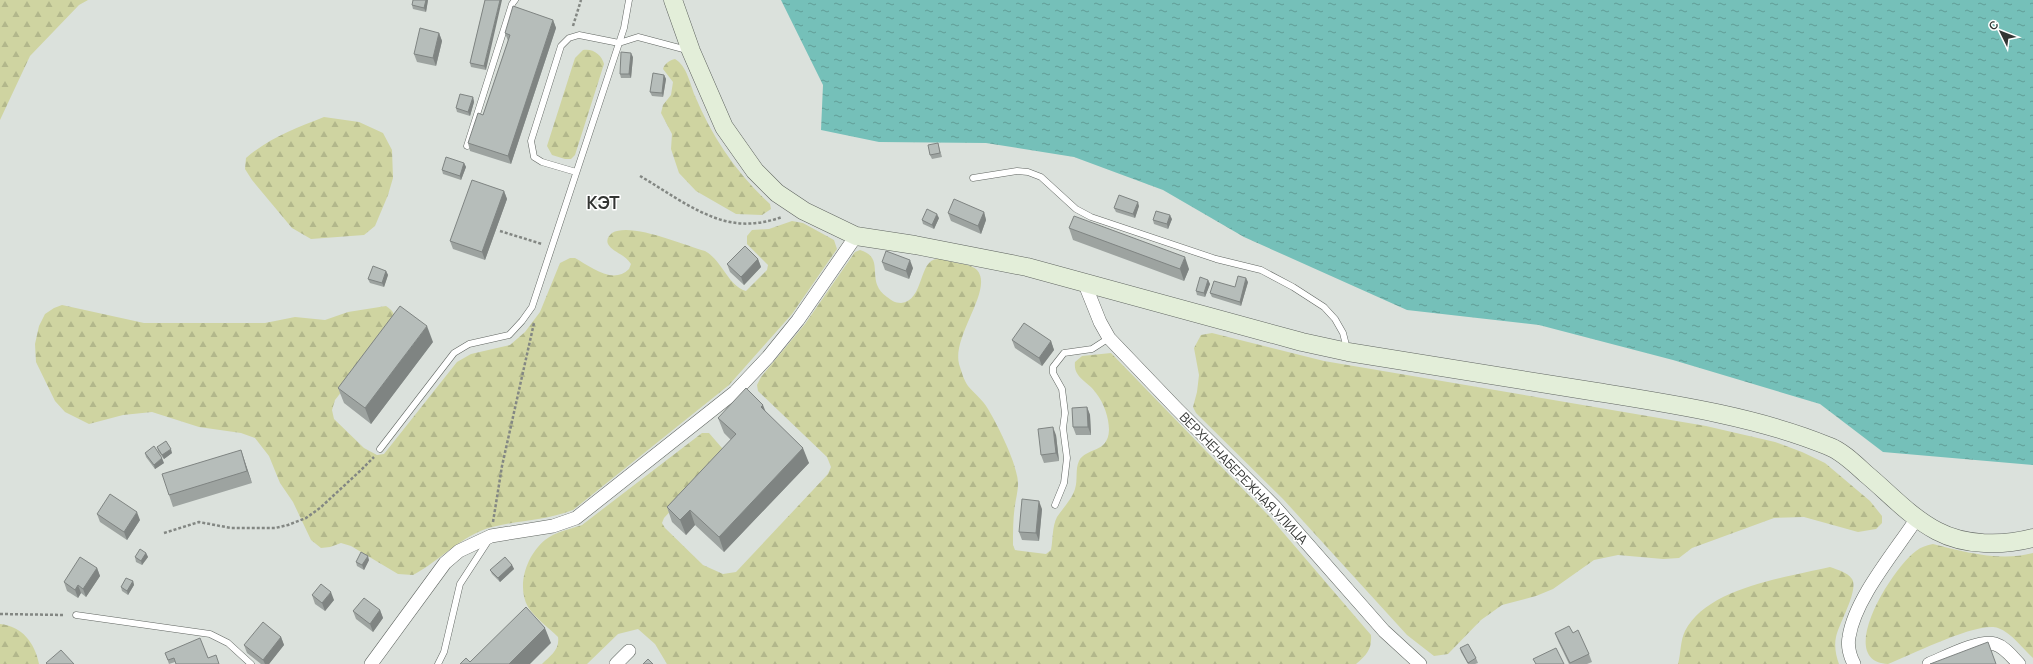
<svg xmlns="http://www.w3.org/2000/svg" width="2033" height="664" font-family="Manrope,sans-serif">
<defs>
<pattern id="forest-firs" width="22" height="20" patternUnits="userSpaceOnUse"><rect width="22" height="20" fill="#cfd4a1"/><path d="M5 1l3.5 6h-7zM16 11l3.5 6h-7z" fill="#b2b78b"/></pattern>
<pattern id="water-ripples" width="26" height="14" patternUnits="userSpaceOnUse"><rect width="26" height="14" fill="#75c0b9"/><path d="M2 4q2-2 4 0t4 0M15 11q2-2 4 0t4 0" fill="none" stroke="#619d97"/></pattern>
</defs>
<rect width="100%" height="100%" fill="#dbe1dc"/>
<path fill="url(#forest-firs)" d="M0,0H88L79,5L30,56L0,120Z
M583,50C593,48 602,55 604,64L575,155L571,159H565L552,155L547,146L575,58Z
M675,59C687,66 690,84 695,96C712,137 737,174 770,204L771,209L762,215L736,214L696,191L679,173L671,149L672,134L661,113L663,105L671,95L673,82L663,69C664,64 670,60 675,59Z
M324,117L359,122L383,133L392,150L393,178L388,195L375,226L364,235L311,239L292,228L252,180L245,169L246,158C269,138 296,128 324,117Z
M792,221L803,223L834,240L837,249L792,314L729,385L573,510C544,521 520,520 492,527C460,536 440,561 413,575L398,574L351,546L341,543L330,547L321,548L311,540L293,502L280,483L269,456L255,438L241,433L199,427L152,412L123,415L89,424L65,412L55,401L36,362L35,344L39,326L45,314L54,308L62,305L144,323H265L295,317L325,320L348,312L386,306C395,312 396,316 393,326L335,400L332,410L334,419L364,448L377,455L384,454L457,362L471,354L510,345L525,332L540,312L560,263L570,258H575C591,267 613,285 629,269L631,264C625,254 612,252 608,244C606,239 609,236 612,233C631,222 683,245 705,251C722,260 728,286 746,291L767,270L768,265L747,244V236L752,230L769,229Z
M860,250C887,258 864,281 887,297C891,300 895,303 901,303C925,301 918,257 939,259C945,259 951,262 957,263C963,264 972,265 977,270C994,289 952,335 959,364C961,370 964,381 968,386C975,394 983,400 988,409C998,426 1018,465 1018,484C1018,491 1016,498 1015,505C1013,518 1013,531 1013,545L1015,550L1046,554L1051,550C1053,541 1052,526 1057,517C1063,508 1072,499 1075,489C1078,480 1075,469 1079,461C1086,447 1108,454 1109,430C1109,418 1104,403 1096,393C1088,381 1073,378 1075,362L1082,356L1111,353L1269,516L1371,635C1372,649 1367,655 1356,664H667L655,644L638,629L618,634L587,664H542C550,656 560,650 558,637C549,628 535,618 528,607C516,585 527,555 545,540C555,532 570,529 582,525L702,433H709L722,448V456L664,518L662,523L665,528L703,565L723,574L736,572L828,474L831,467L827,457L758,391L757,385L761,377L805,324L855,252Z
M1212,333L1324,361L1706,426L1775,442L1802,452L1825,463L1870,501L1882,516V523L1876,529L1858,532L1804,517L1774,518L1692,548L1679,558L1663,559L1618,555L1594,560L1553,589L1536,596L1502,605L1481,620L1448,654L1434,656L1407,635L1283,499L1196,413L1193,407L1197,392L1199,375L1194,348L1201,335Z
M1933,544C1965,552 2000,562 2033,553V658C2022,648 2012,633 1998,628C1978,621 1911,655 1888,664C1833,661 1894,566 1916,551C1921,547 1927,545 1933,544Z
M1830,567C1838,570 1847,572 1852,579C1859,590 1839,623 1836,637C1834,646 1836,656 1839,664H1678C1681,654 1680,641 1685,631C1707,587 1788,577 1830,567Z
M0,624C22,626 35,643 39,664H0Z"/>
<path fill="url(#water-ripples)" d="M781,0H2033V465L1883,452L1820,404L1673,360L1539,325L1407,310L1244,237L1163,190L1074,157L986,143L879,142L821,130L823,85Z"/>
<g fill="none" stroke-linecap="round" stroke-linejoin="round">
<g stroke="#606561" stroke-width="7">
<path id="lane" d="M467,146L512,4L515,0
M576,172L542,162L534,157L531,141L561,46L569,38L579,35L619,43L638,37L687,50
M973,178L1017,171L1028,172L1041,177L1076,209L1091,217L1216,259L1261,270L1293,287L1324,307L1335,319L1343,333L1347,349
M380,449L454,353L469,344L509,335L522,321L532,307L624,28L629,0
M1055,505L1064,483L1067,458L1063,428L1065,413L1062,389L1053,373V367L1064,353L1092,349L1109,338
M76,615L210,634L228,643L251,664
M438,664L444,652L460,584L488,541"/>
</g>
<g stroke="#606561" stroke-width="14">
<path id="street" d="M1084,282L1100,322L1109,338L1177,409L1275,507L1384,631L1420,664
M371,664L445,563L459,551L491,536L553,526L576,518L735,392L768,357L798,320L856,236
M616,664L629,651
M1854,664C1850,656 1847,647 1849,637C1855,598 1895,552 1917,518
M1929,664C1944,658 1979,639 1995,644C2005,647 2012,657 2019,664"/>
</g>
<g stroke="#606561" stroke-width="19">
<path id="secondary" d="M673,0L691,51L724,127L755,171L777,193L804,211L856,236L915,245L1027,267L1302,342L1348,352C1431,366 1514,379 1597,392C1672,404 1758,417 1828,446C1842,451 1855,464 1866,474C1889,493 1910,517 1937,531C1965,546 2003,546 2033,538"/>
</g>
<path stroke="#838783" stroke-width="2.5" stroke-dasharray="3 2" stroke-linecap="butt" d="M573,26L581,0
M640,176C668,192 704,220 737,223C752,225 768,222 782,217
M500,231L542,244
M493,522L502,466L534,323
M164,533L199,522L231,528H275L288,525L306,518L320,508L360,471L374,457
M0,614L65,615"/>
<use href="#lane" stroke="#fff" stroke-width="6"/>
<use href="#street" stroke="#fff" stroke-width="13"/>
<use href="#secondary" stroke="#e3eed9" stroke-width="18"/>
</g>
<path fill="#9da3a0" d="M428,0L426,12L413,9L412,5Z
M485,0L486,70L471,67L470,63Z
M553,20L556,28L511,164L470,151L468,143L483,115L508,41L505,33Z
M439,33L442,41L436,66L417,62L414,54Z
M633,57L631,78H621L620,74Z
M664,75L666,79L663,97L652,96L650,92Z
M473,97L474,102L470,116L457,112L456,108Z
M938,143L942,157L932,159L930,155Z
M464,163L466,167L461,180L443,174L442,170Z
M504,191L507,199L485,260L453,249L450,241Z
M1139,206L1135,218L1116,212L1114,208Z
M984,212L986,220L981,234L951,221L948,213Z
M939,218L934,229L923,224L922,220Z
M1172,219L1168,229L1154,224L1153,220Z
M1069,228L1189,269L1184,281L1073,240Z
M758,259L761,267L744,285L730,272L727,264Z
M882,262L913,268L909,279L885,270Z
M386,271L388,275L384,287L370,283L368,279Z
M1208,280L1210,284L1205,297L1197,295L1196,291Z
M1248,282L1241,306L1212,297L1210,293L1235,287Z
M1012,340L1051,341L1054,350L1042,366L1015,348Z
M433,342L371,424L344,403L338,388Z
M1087,407L1090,415L1091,435H1076L1073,427Z
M766,413L809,463L724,552L695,525L686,535L672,522L667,507L731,440L724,433L718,418Z
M1056,435L1059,461L1044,463L1041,455Z
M157,447L172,453L164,459L158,451Z
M241,450L252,483L173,507L169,495Z
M145,453L164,463L155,469L146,457Z
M1042,509L1039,541L1022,540L1019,532Z
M97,514L140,520L127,540L100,522Z
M146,553L148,557L142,565L136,562L135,557Z
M369,560L364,570L357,566L356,562Z
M512,565L514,569L500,582L492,574L490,570Z
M97,568L100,576L86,597L81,593L78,598L67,591L64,582Z
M133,581L134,585L128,595L122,591L121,587Z
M312,595L334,600L325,611L315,604Z
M380,610L383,618L373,632L356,619L353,611Z
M1555,633H1573L1589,654L1592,662L1587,664H1569L1558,641Z
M281,637L284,645L269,664H261L247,653L244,645Z
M1460,648L1476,658L1478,663L1475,664H1468L1461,652Z
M165,653L208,658L175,662L169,664Z"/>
<path fill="#7f8482" d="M426,0H428L426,12L424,8Z
M500,0H502L486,70L484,66Z
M553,20L556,28L511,164L508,156Z
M439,33L442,41L436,66L433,58Z
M631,53L633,57L631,78L629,74Z
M664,75L666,79L663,97L662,93Z
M473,97L474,102L470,116L468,112Z
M464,163L466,167L461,180L460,176Z
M504,191L507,199L485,260L482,252Z
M1138,202L1139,206L1135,218L1133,214Z
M984,212L986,220L981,234L978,226Z
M937,214L939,218L934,229L932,225Z
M1170,215L1172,219L1168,229L1167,224Z
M1185,257L1189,269L1184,281L1180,269Z
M758,259L761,267L744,285L741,277Z
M910,260L913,268L909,279L906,271Z
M386,271L388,275L384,287L382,283Z
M1246,278L1248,282L1241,306L1240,302Z
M1208,280L1210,284L1205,297L1204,293Z
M427,326L433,342L371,424L365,408Z
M1051,341L1054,350L1042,366L1039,358Z
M763,405L769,420L761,407Z
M1087,407L1090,415L1091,435L1088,427Z
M1053,427L1056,435L1059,461L1056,453Z
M803,448L809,463L724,552L719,537Z
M171,449L172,453L164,459L162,455Z
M241,450L252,483L247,471Z
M162,458L164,463L155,469L154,465Z
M1039,501L1042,509L1039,541L1036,533Z
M690,510L695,525L686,535L680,520Z
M137,512L140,520L127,540L124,532Z
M146,553L148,557L142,565L141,561Z
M368,556L369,560L364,570L362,565Z
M512,565L514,569L500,582L498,578Z
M97,568L100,576L86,597L83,589Z
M133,581L134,585L128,595L127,591Z
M78,585L81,593L78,598L75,590Z
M331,592L334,600L325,611L322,603Z
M380,610L383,618L373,632L370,624Z
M545,628L551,643L530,664H509Z
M281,637L284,645L269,664H265L263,660Z"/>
<path fill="#b6bdba" stroke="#7f8482" d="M413,0H426L424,8L412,5Z
M485,0H500L484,66L470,63Z
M513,6L553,20L508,156L468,143L478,113L483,115L510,35L505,33Z
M420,28L439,33L433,58L414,54Z
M621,52L631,53L629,74H620Z
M653,73L664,75L662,93L650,92Z
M460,94L473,97L468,112L456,108Z
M938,143L940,153L930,155L928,145Z
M446,157L464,163L460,176L442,170Z
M472,180L504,191L482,252L450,241Z
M1119,195L1138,202L1133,214L1114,208Z
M954,199L984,212L978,226L948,213Z
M927,209L937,214L932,225L922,220Z
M1156,211L1170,215L1167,224L1153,220Z
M1074,216L1185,257L1180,269L1069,228Z
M745,246L758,259L741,277L727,264Z
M886,251L910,260L906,271L882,262Z
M373,266L386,271L382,283L368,279Z
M1238,276L1246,278L1240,302L1210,293L1214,281L1235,287Z
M1200,277L1208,280L1204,293L1196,291Z
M400,306L427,326L365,408L338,388Z
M1024,323L1051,341L1039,358L1012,340Z
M746,388L763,405L761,407L803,448L719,537L690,510L680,520L667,507L736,434L718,418Z
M1087,407L1088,427H1073L1072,408Z
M1053,427L1056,453L1041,455L1038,429Z
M166,441L171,449L162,455L157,447Z
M154,446L162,458L154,465L145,453Z
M241,450L247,471L169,495L162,474Z
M110,494L137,512L124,532L97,514Z
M1022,499L1039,501L1036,533L1019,532Z
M140,549L146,553L141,561L135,557Z
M361,552L368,556L362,565L356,562Z
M80,557L97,568L83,589L78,585L75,590L64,582Z
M505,557L512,565L498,578L490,570Z
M126,578L133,581L127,591L121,587Z
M321,584L331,592L322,603L312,595Z
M364,598L380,610L370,624L353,611Z
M526,607L545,628L509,664H460L466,658L470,662Z
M263,622L281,637L263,660L244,645Z
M1569,626L1573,633L1578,630L1589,654L1570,663L1555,633Z
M200,638L208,658L216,655L219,664H176L174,658L168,660L165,653Z
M1988,642L1996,664H1930Z
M1468,644L1476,658L1468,663L1460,648Z
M1556,648L1564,664H1536L1533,659Z
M61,650L74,664H47L46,663Z
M648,659L653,664H643Z"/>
<g text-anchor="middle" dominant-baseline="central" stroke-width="3" stroke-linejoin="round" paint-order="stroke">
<g font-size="13" fill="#333533" stroke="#fff">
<text transform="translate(1244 478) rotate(46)">ВЕРХНЕНАБЕРЕЖНАЯ УЛИЦА</text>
</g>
<g font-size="17" font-weight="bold" fill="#333533" stroke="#fff">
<text x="603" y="202">КЭТ</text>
</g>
</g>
<g transform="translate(2001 32) rotate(313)" stroke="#ffffff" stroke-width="3" paint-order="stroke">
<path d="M0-3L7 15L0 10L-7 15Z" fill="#333533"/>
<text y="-6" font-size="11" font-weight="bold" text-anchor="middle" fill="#333533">С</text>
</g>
</svg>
